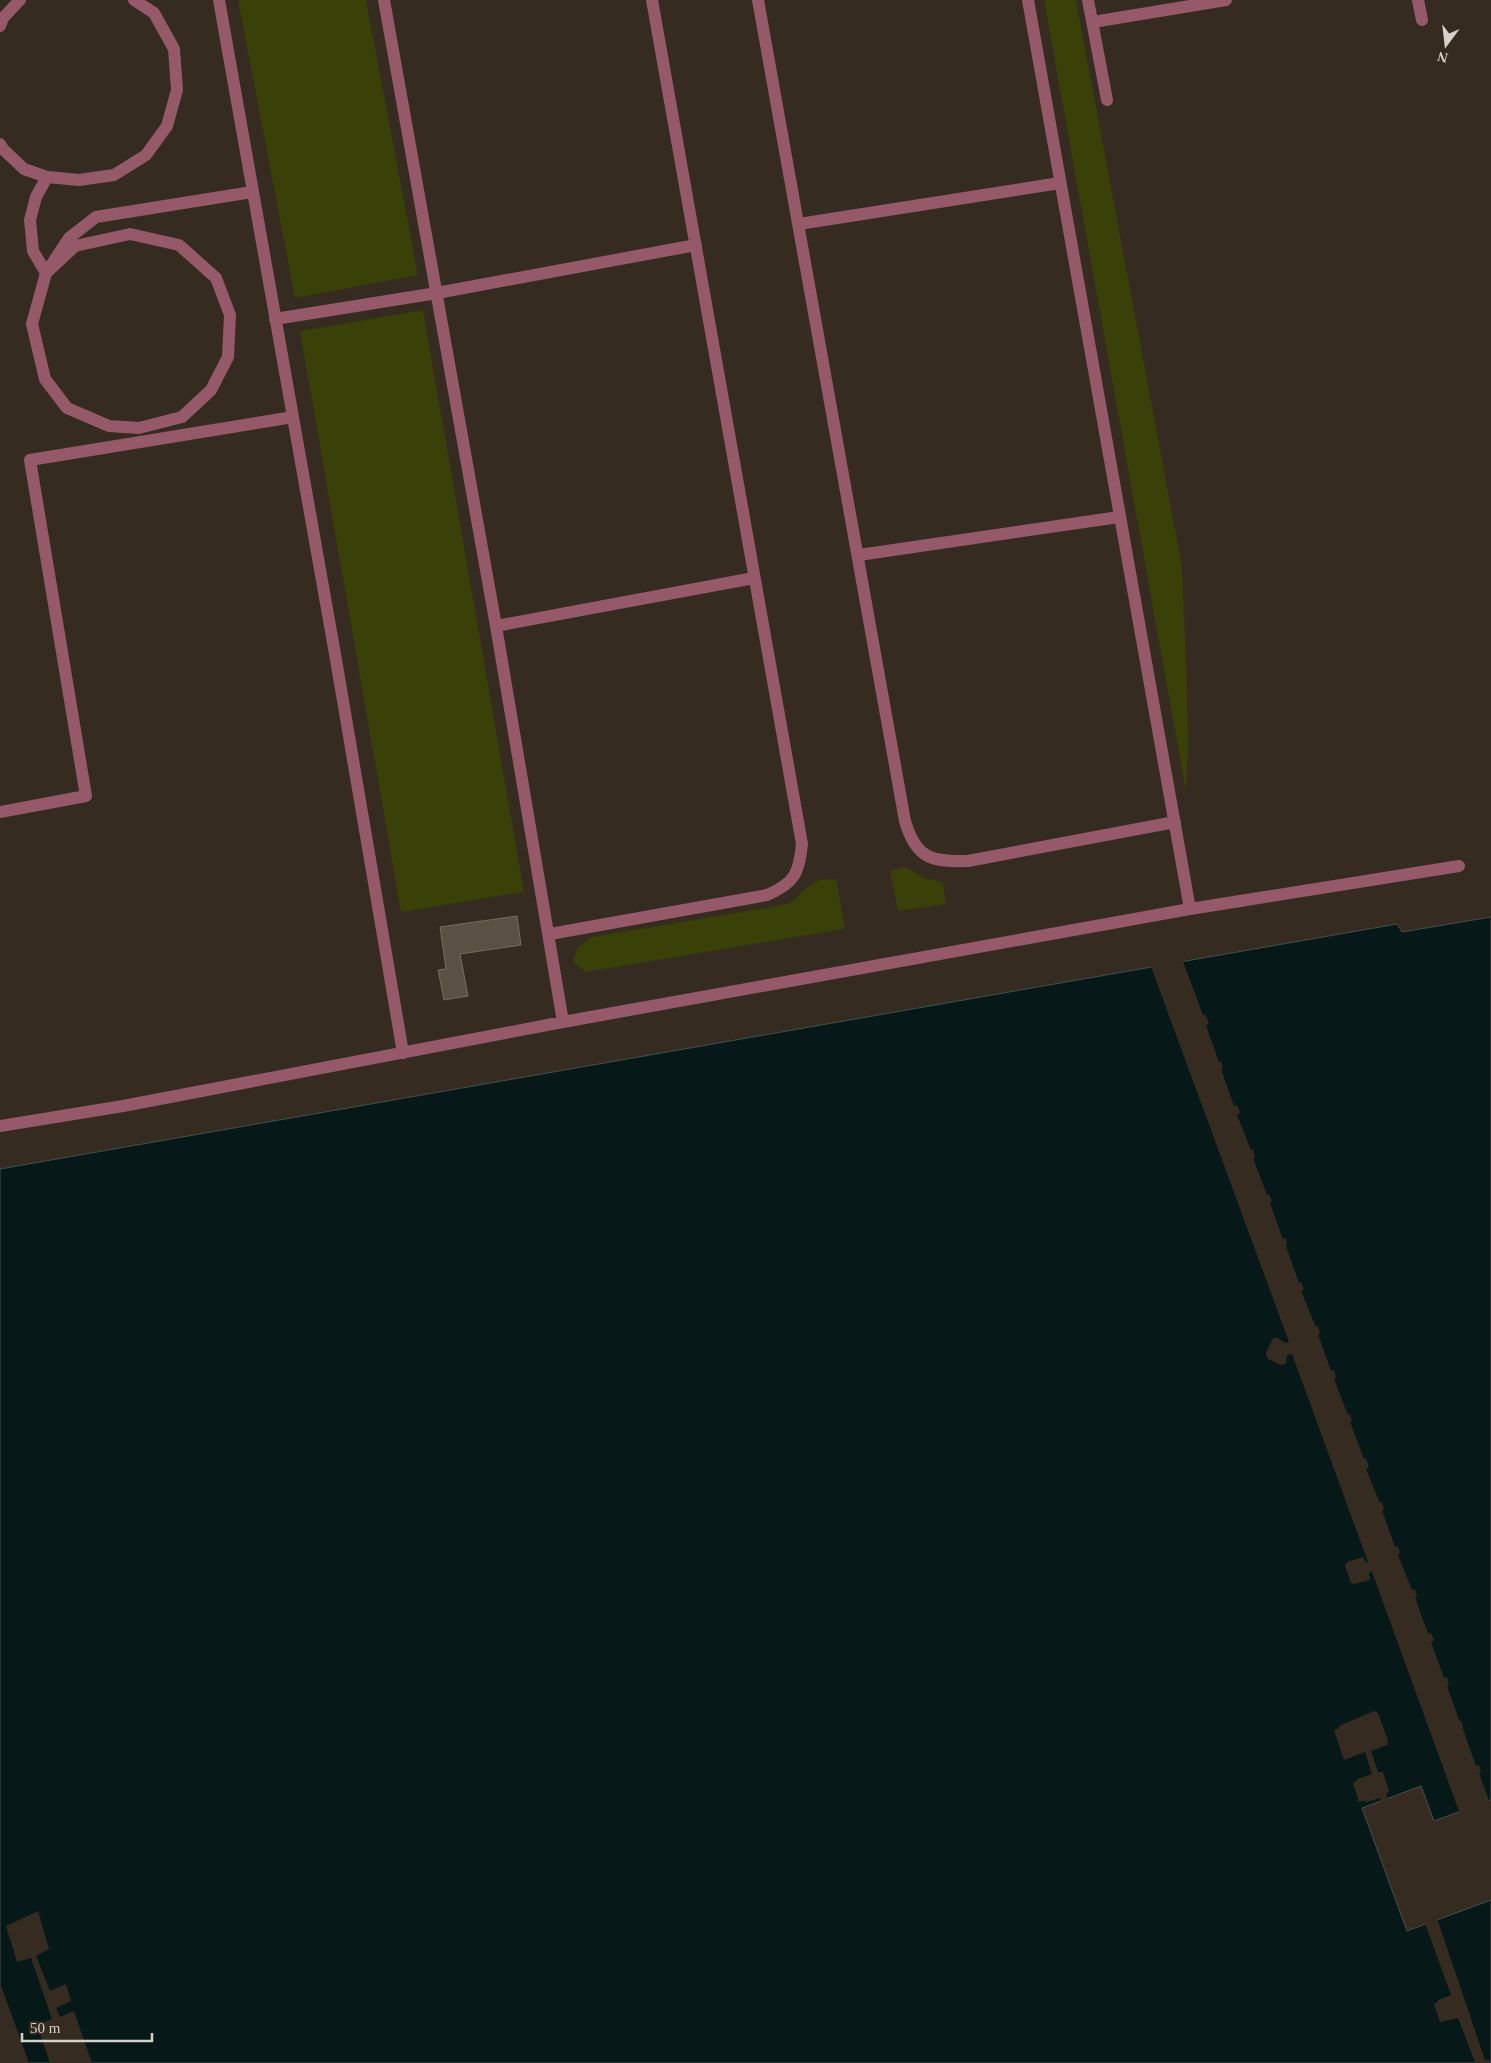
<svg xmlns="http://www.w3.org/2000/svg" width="1491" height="2063" font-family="Georgia,serif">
<rect width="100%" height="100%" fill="#352b20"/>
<path fill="#394008" d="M238,0H366L418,275L295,298Z
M1044,0H1076L1182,567L1187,688L1188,750L1186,792Z
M423,310L524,892L401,912L300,331Z
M906,867L924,878L943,882L946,904L898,911L890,871Z
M836,879L845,929L585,972L573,961L578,947L591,937L777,906L792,902L804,890L819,880Z"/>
<path fill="#061818" stroke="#45504d" d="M1491,917V1800L1434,1821L1421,1786L1362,1808L1407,1931L1491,1900V2063H0V1169L1397,924L1402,932Z"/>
<path fill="#352b20" d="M1182,959L1203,1015H1206L1209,1024L1206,1025L1219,1062L1221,1061L1223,1068L1221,1069L1234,1106L1237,1105L1240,1113L1237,1115L1251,1150L1253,1149L1255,1157L1253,1158L1267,1195L1269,1194L1272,1201L1270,1203L1283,1239L1286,1238L1287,1244L1286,1246L1299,1283L1301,1282L1304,1290L1301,1291L1316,1327L1318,1326L1320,1333L1318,1334L1331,1371L1334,1370L1336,1378L1334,1379L1348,1415L1350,1414L1352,1421L1350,1422L1364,1459L1366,1458L1369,1467L1366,1469L1380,1503L1382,1502L1384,1509L1382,1510L1395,1547L1398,1546L1400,1553L1398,1555L1412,1590L1415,1589L1417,1596L1415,1597L1428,1634L1431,1633L1434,1640L1431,1642L1444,1678L1447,1677L1449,1684L1447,1686L1460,1722L1462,1721L1463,1729L1476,1766L1479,1765L1481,1772L1479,1773L1490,1803L1460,1814L1372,1572L1369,1573L1370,1580L1354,1584L1351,1583L1345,1566L1347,1562L1363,1557L1366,1563L1368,1562L1292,1354L1287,1355L1286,1364L1281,1365L1268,1359L1266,1353L1273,1338H1277L1286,1343L1289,1342L1150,964Z
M1374,1711L1378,1713L1388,1741L1387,1745L1371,1751L1378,1772H1383L1389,1791L1386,1795L1389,1801L1383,1803L1380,1798L1366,1802L1364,1801L1359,1802L1353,1783L1358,1779L1372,1774L1365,1752L1344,1760L1334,1730L1339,1728V1726Z
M38,1911L49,1949L36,1956L50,1991L66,1984L71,2001L56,2008L60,2017L74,2011L92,2063H50L37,2025L52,2019L31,1958L17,1962L6,1926Z
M1443,1915L1437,1918L1485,2060H1489L1490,2063H1473L1475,2062L1458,2018L1440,2022L1434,2004L1438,2002V2000L1451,1995L1425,1923L1411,1927Z
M0,1983L29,2063H0Z"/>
<path fill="#5b5044" stroke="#786c60" d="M517,916L521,945L460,954L468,996L444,1000L438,970L446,969L440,927Z"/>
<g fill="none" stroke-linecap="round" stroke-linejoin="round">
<path stroke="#95596a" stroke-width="12" d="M219,0L335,654L403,1053
M384,0L496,626L563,1022
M758,0L905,821C916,859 932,862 968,861L1175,822
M1028,0L1190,909
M1088,0L1107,100
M1418,0L1422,20
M1093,22L1226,0
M0,26L3,18L20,0
M0,144L3,149L24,169L47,177L79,180L114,175L146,155L167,126L177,90L174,49L154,13L134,0
M47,177L36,197L30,220L33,251L46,273L75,246L130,234L179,245L216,278L230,315L228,357L211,390L182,417L139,428L109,426L67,408L45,379L32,324L46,273L69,238L96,217L252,192
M799,224L1060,183
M275,319L437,293L696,245
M859,555L1119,517
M496,626L754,578
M0,812L86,796L30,460L293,417
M550,934L767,895C795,883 799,873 802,844L652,0
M0,1126L123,1106L563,1022L1190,909L1459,866"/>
</g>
<g transform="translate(1446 45) rotate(195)" stroke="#352b20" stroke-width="4" paint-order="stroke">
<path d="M0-4L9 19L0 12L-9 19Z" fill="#d7d1ca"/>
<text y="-8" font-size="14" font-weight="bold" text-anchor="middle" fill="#d7d1ca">N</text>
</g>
<path d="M22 2033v8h130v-8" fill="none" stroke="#d7d1ca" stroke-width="2.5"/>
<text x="30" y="2033" font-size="15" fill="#d7d1ca" stroke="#352b20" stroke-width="4" paint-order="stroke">50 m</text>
</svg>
